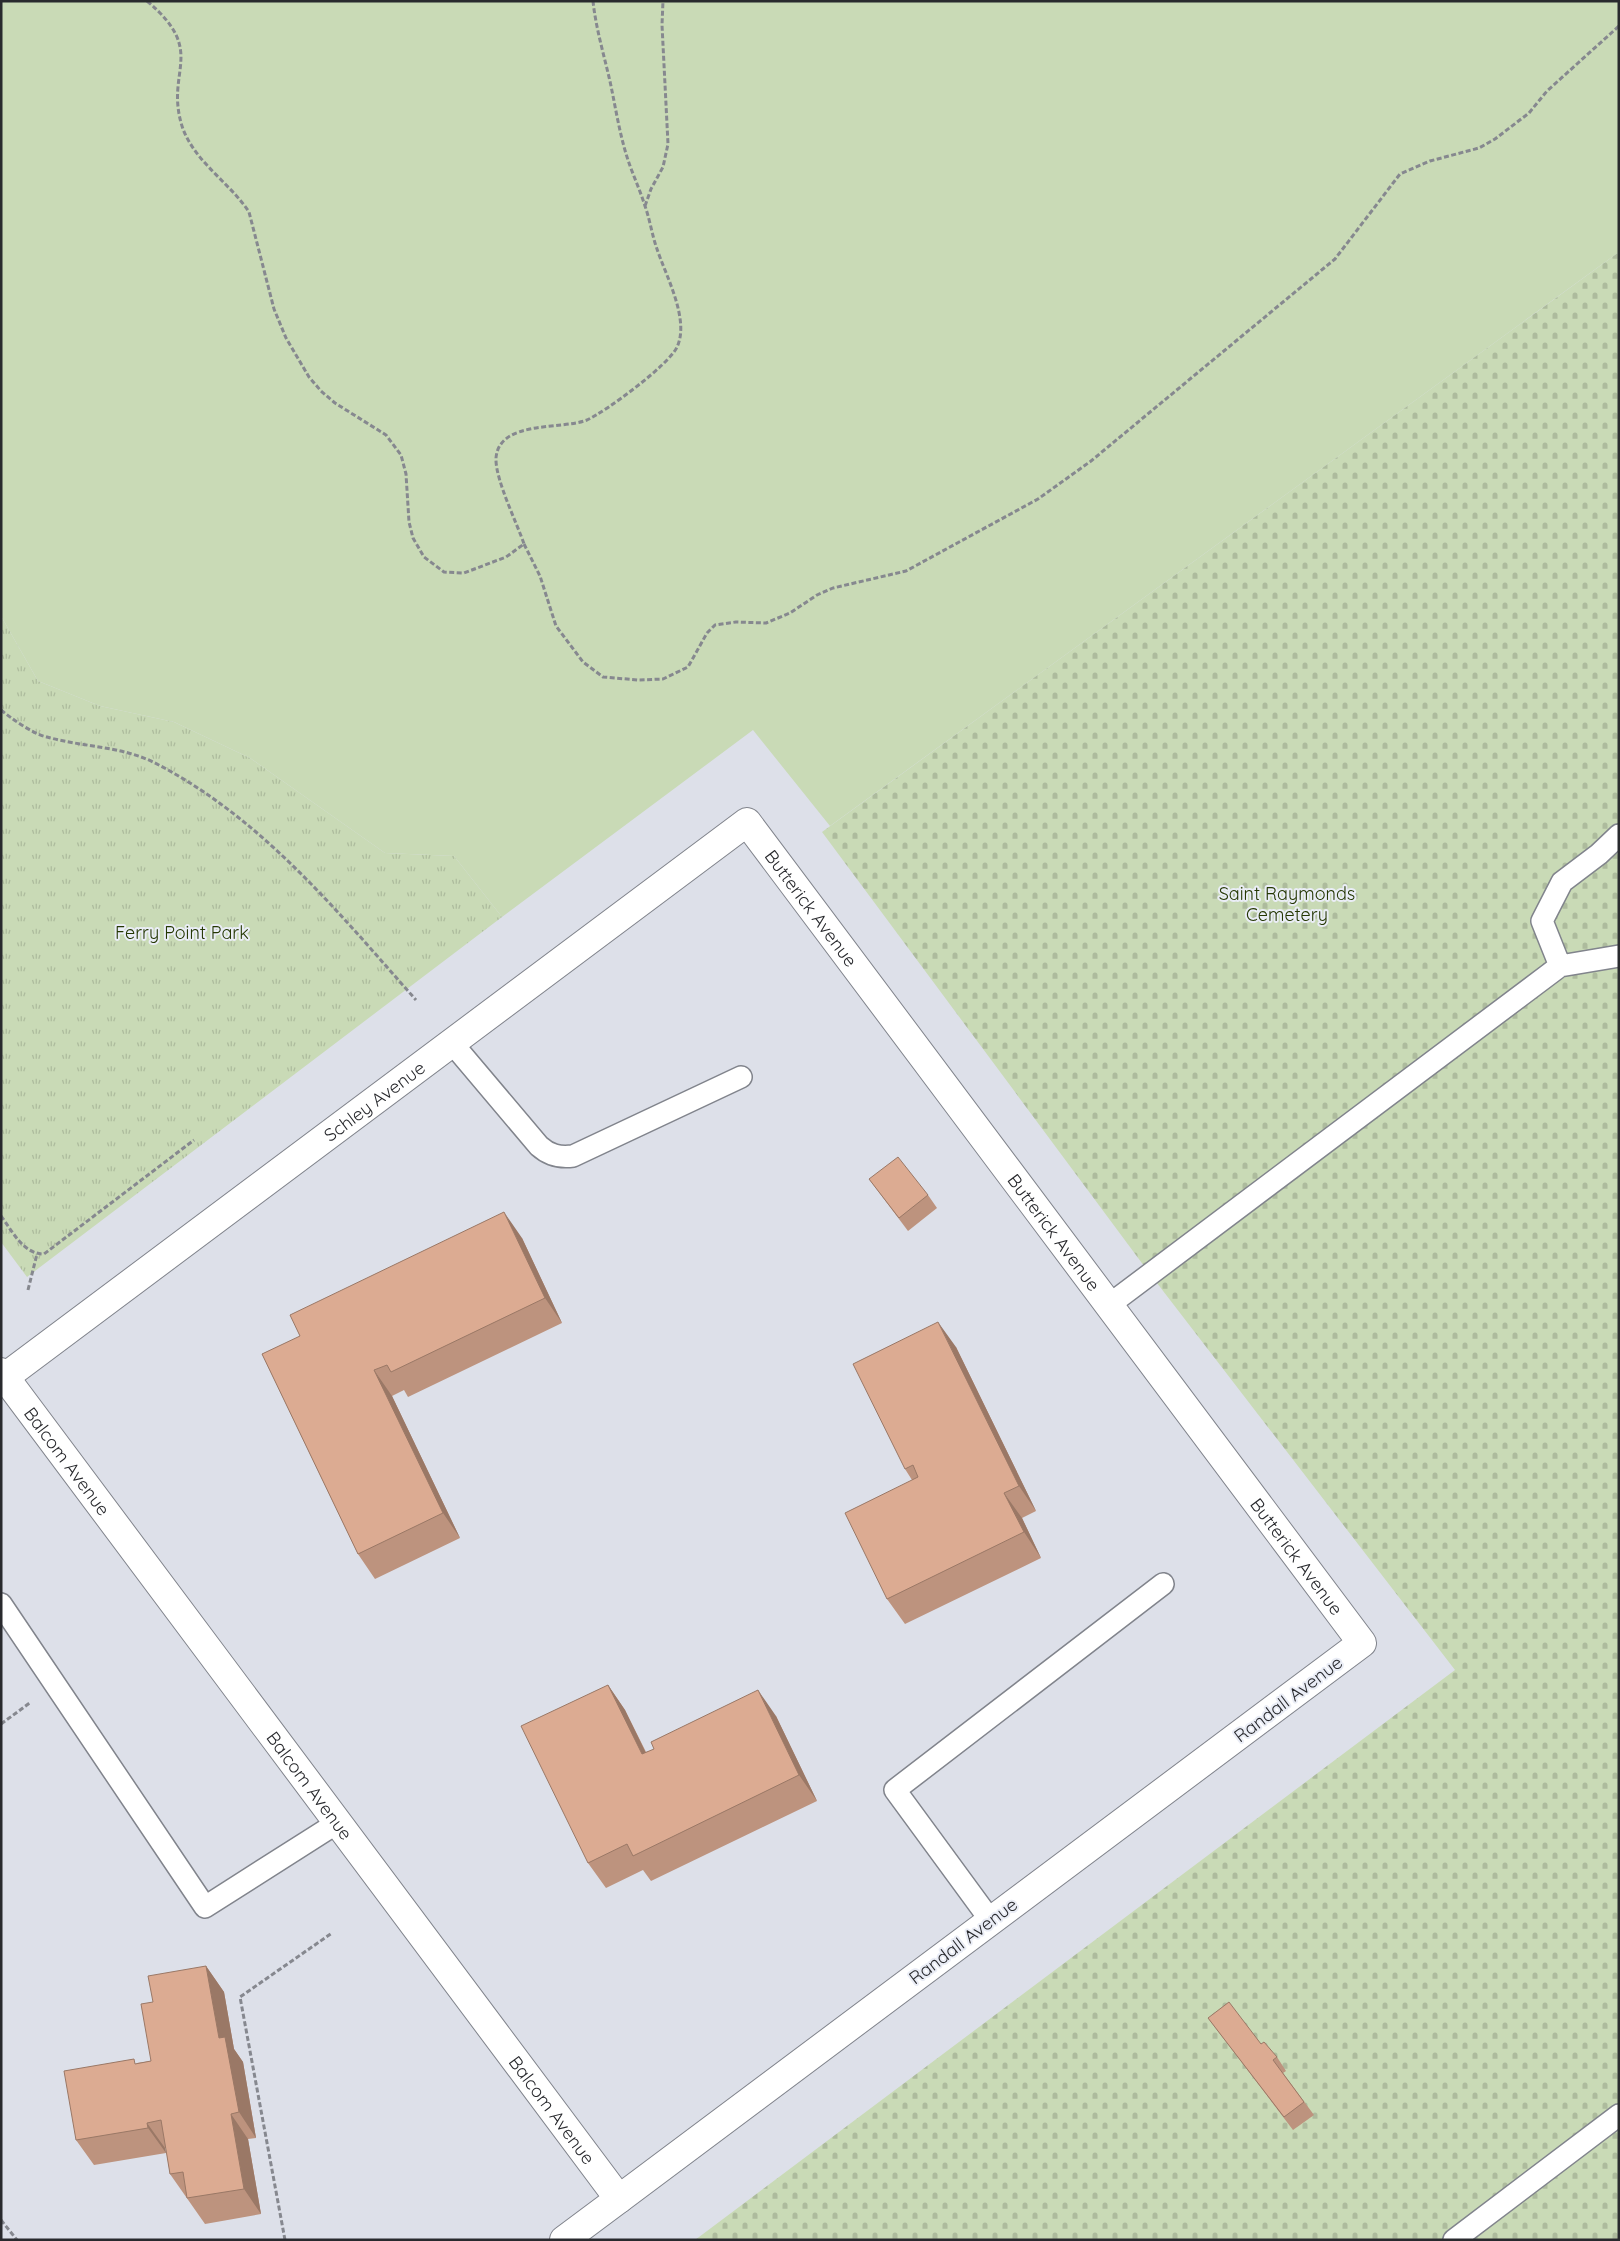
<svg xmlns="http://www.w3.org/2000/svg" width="1620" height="2241" font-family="Quicksand,sans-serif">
<defs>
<pattern id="cemetery-stones" width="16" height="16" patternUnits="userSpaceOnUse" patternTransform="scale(1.25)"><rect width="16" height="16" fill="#c9dab6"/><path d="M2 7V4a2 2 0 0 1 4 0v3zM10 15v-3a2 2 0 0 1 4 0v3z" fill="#adbb9d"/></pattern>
<pattern id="park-tufts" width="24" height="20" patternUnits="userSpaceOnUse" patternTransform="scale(1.25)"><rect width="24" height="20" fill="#c9dab6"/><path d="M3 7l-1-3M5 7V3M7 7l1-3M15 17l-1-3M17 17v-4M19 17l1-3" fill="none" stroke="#adbb9d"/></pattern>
</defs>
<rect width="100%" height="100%" fill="#dde0e9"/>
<path fill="#c9dab6" d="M1,1H1619V252L830,826L753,730L502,917L454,856L385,853L250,758L174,722L100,706L38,681L1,616Z"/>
<path fill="url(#cemetery-stones)" d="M1619,252V2240H695L1455,1670L1150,1274L822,832Z"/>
<path fill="url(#park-tufts)" d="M1,616L38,681L100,706L174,722L250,758L385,853L454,856L502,917L27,1277L1,1242Z"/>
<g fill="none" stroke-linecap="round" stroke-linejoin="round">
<g stroke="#81848c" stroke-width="24">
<path id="service" d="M1619,835L1599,854L1562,882L1542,921L1560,966L1619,956
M452,1043L539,1146C549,1155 559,1158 573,1156L741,1077
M1109,1305L1560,966
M1,1604L205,1907L337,1823
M991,1921L895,1790L1163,1584
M1454,2240L1619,2115"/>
</g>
<g stroke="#81848c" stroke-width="30">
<g id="minor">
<path id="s1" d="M1,1380L747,822L1362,1643L619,2199"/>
</g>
</g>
<g stroke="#81848c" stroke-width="30">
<g id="tertiary">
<path id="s2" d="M1,1372L619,2199L564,2240"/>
</g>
</g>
<path stroke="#86888f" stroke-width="3" stroke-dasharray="5 2.5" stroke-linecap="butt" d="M147,1C209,53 163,71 183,129C196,163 230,183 249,212L274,309L286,338L309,377L321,391L335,403L386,435L401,455L406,474L409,522L413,538L424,557L444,572L464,573L506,557L524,544C517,523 495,479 496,458C499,420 561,430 587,420C605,412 669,365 677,347C690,320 666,276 657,249C652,235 650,220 645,206C640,190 633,175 628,160C620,136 616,110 611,86C605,58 596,30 593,1
M645,206L651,189L663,167L668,144L662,25L663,1
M524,544L540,576L556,626L583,662L603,677L638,680L663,679L688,667L707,633L715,625L736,622L766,623L790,613L817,595L833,588L906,571L1038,499L1091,461L1335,259L1400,174L1430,161L1479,148L1495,139L1529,113L1547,91L1619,26
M1,710C12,719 33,734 47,737C82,747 120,746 153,762C260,816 338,912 416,1000
M1,1216C13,1232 23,1254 44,1254L194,1140
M28,1290L37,1254
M1,1724L31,1702
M1,2220L17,2240
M285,2240L240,1997L332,1933"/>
<use href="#service" stroke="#fff" stroke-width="21"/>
<use href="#minor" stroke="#fff" stroke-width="28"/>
<use href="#tertiary" stroke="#fff" stroke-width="28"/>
</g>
<path fill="#bd937e" d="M869,1179L928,1195L937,1208L908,1231Z
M522,1238L562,1323L408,1397L404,1390L392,1396L460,1538L375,1579L358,1554L262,1354Z
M956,1347L1036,1511L1022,1518L1041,1558L905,1624L887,1599L912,1480L905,1469Z
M608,1685L625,1710L646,1752L776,1716L817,1801L651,1881L643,1870L606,1888L588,1863Z
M206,1966L224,1992L234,2049L243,2062L256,2138L248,2139L261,2214L205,2224L170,2174L166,2148H165L166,2153L94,2165L76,2140L137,2063L151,2061L153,2002Z
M1208,2018L1261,2044L1277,2057L1286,2071L1283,2073L1314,2115L1293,2130Z"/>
<path fill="#9a7866" d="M504,1212L522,1238L562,1323L545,1298Z
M938,1322L956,1347L1036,1511L1019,1486Z
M374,1370L392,1396L460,1538L443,1513Z
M1004,1493L1022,1518L1041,1558L1024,1532Z
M608,1685L625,1710L659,1780L642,1754Z
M758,1690L776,1716L817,1801L799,1775Z
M206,1966L224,1992L234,2049L243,2062L256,2138L239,2112L219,2038Z
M231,2114L248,2139L261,2214L244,2189Z
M147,2123L165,2148L166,2153L148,2128Z"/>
<path fill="#dcab92" stroke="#9a7866" d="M898,1157L928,1195L899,1218L869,1179Z
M504,1212L545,1298L391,1372L387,1365L374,1370L443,1513L358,1554L262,1354L300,1336L290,1315Z
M938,1322L1019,1486L1004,1493L1024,1532L887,1599L845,1513L918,1477L913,1465L905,1469L853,1364Z
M608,1685L642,1754L654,1749L651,1742L758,1690L799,1775L633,1856L627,1844L588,1863L521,1726Z
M206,1966L219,2038L225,2037L239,2112L231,2114L244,2189L187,2198L183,2172L170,2174L161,2120L147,2123L148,2128L76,2140L64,2071L134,2059L135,2064L151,2061L141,2004L153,2002L148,1976Z
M1229,2002L1261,2044L1264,2042L1277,2057L1273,2060L1304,2102L1284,2117L1208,2018Z"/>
<g text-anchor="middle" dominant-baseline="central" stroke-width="4" stroke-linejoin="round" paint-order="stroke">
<g font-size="18" fill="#243702" stroke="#eaedf6">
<text x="1287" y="893">Saint Raymonds<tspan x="1287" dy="21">Cemetery</tspan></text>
<text x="182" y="932">Ferry Point Park</text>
</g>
<g font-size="18" fill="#292a2e" stroke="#eaedf6">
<text stroke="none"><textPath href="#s1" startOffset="1039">Butterick Avenue</textPath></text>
<text stroke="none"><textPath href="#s1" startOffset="466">Schley Avenue</textPath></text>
<text stroke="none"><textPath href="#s1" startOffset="1444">Butterick Avenue</textPath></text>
<text stroke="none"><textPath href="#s2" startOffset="111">Balcom Avenue</textPath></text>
<text stroke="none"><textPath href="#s1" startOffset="1849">Butterick Avenue</textPath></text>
<text transform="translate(1288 1699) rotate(-37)">Randall Avenue</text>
<text stroke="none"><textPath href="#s2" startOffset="516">Balcom Avenue</textPath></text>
<text transform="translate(963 1941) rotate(-37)">Randall Avenue</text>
<text stroke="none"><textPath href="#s2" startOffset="921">Balcom Avenue</textPath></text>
</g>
</g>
<rect width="1620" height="2241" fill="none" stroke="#292a2e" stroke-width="5"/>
</svg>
